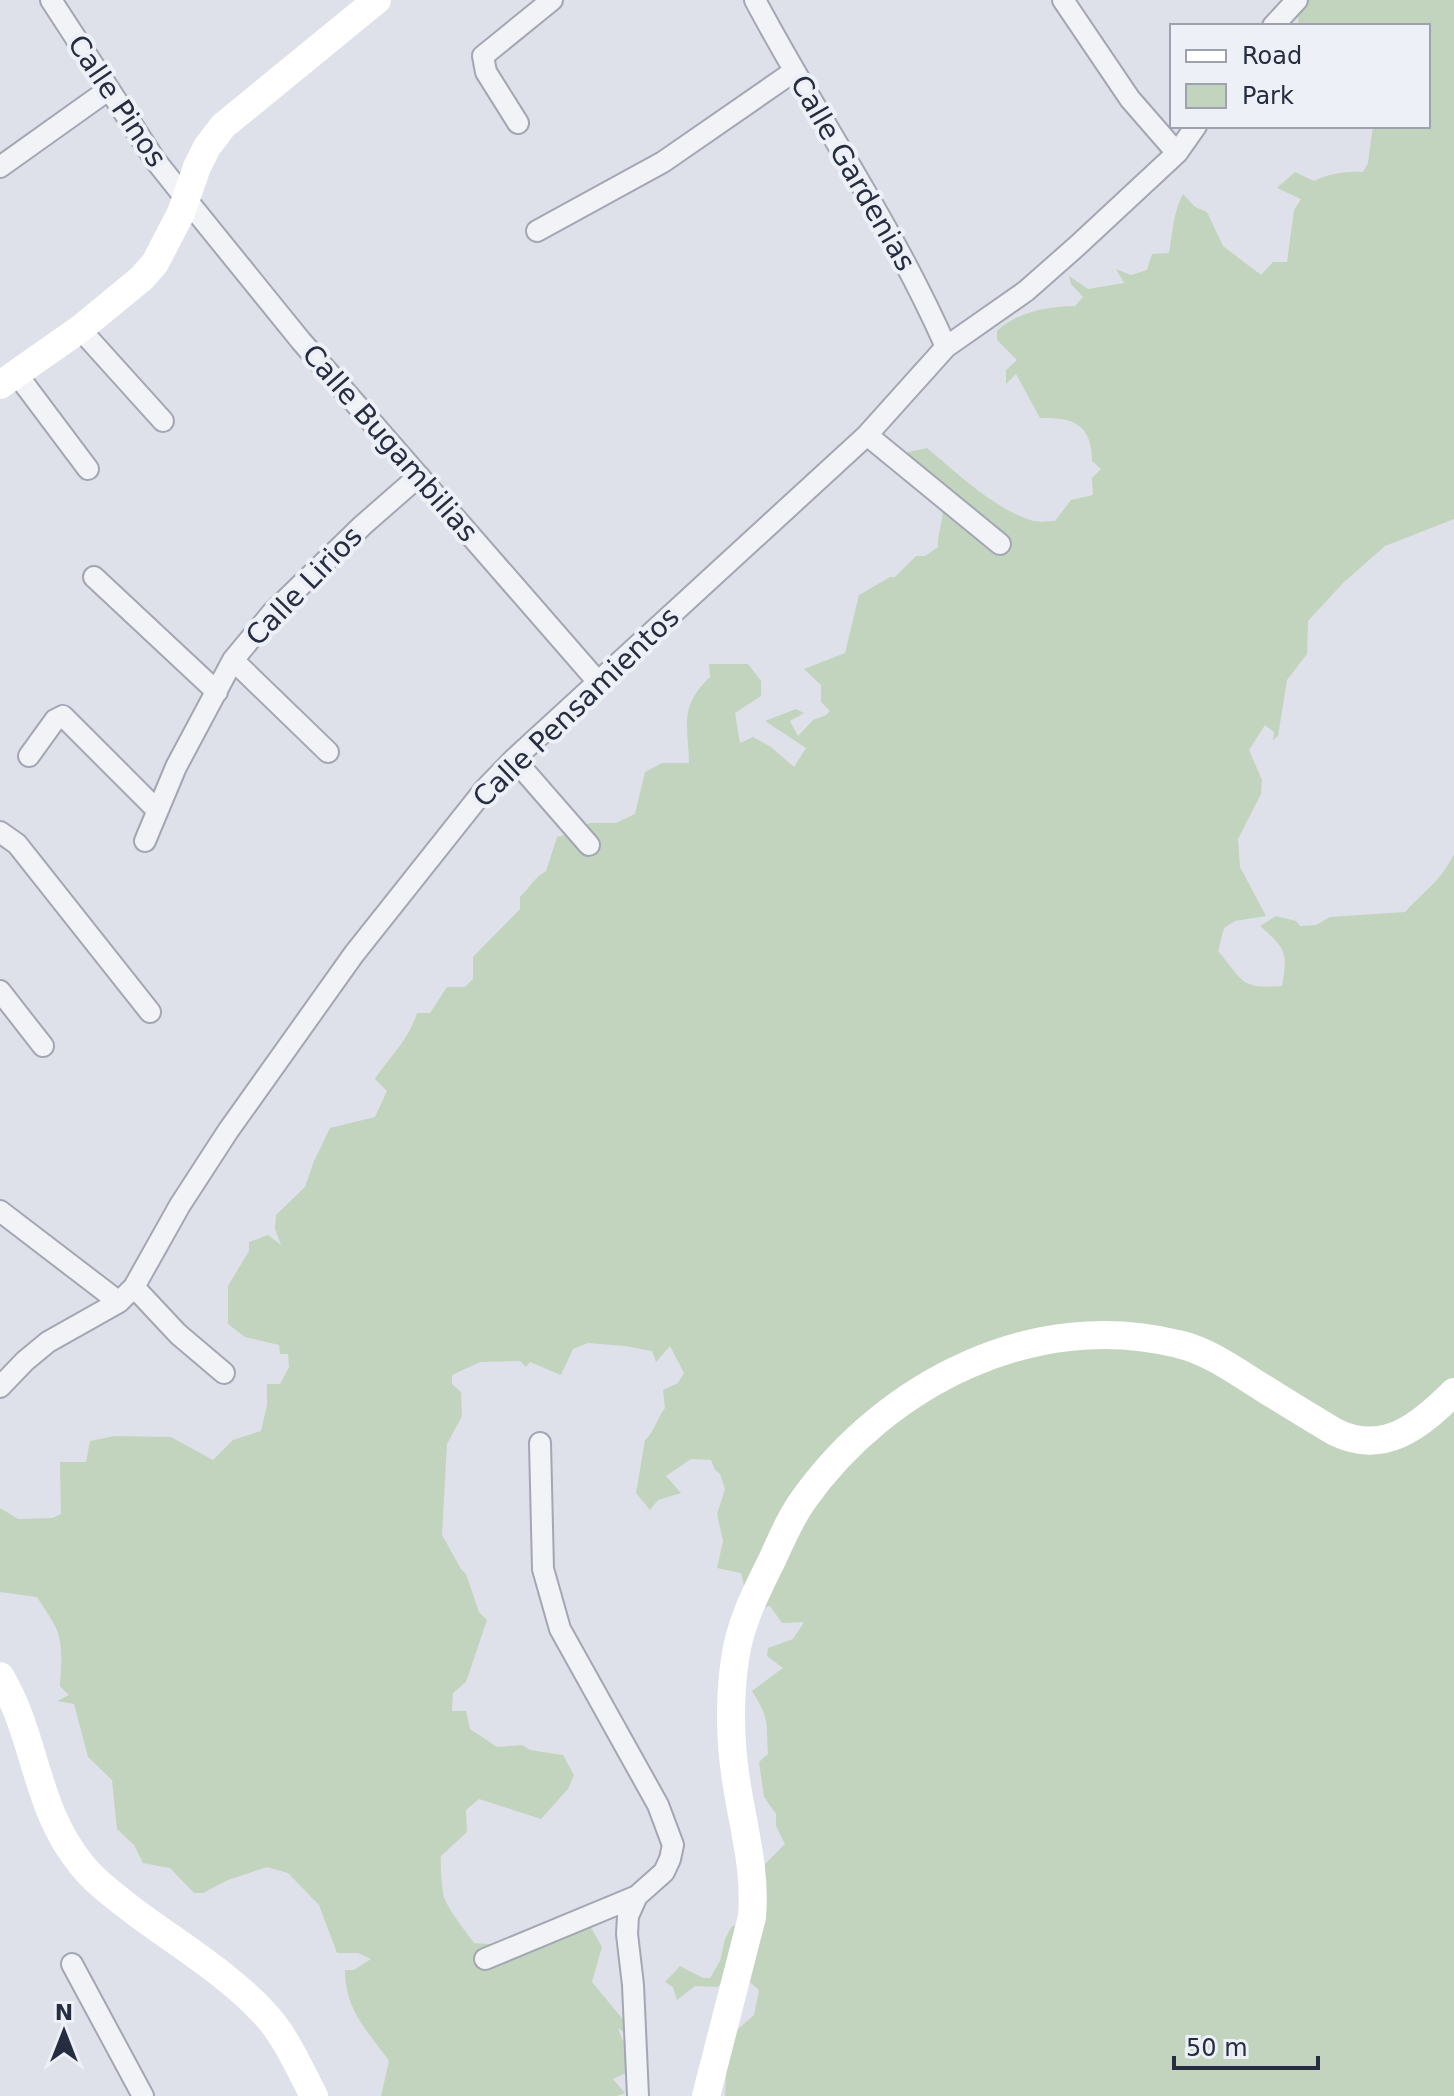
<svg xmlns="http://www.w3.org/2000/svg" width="1454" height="2096" font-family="'DejaVu Sans',sans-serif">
<rect width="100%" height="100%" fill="#dee1e9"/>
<path fill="#c2d4be" d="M1299,0H1454V519L1385,546L1343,583L1308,621L1307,654L1287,680L1278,736L1273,740L1274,732L1265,725L1249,750L1262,780L1261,794L1238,839L1240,867L1266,916L1235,921L1224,928L1218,951C1244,982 1240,989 1282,986C1288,952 1286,949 1260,926L1276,916L1296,921L1300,926L1316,925L1330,917L1405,912C1424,891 1441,881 1454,854V2096H725L727,2051L738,2029L754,2015L759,1990L743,1976L716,1987L695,1986L677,2000L673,1987L665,1982L680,1966L703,1978H710L720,1961L725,1939L732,1926H746L764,1865L785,1844L776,1826V1814L764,1797L759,1762L768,1754C766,1721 770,1720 752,1691L783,1668L767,1656L768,1648L793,1639L804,1622L782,1623L770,1606L763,1608L747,1597L741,1573L717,1568L723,1541L717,1514L725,1489L720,1474L715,1470L711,1460L691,1459L666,1476L681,1493L658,1500L650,1510L636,1493L645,1440C654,1433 657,1418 665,1408L663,1390L678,1383L684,1373L670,1346L656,1362L652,1351L625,1346L588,1343L573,1349L561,1375L530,1362L526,1367L520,1361L480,1362L452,1375V1384L461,1392L462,1416L447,1444L442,1535L461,1569L466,1574L479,1612L487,1620L466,1682L453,1693L452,1711H466L470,1729L497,1747L522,1745L530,1750L563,1755L574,1775L568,1789L541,1819L479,1799L466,1810L467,1832L441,1856C440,1865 442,1893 445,1900C452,1915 465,1930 474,1943L529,1947L589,1924L602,1947L592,1982L630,2028L626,2034L618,2028L622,2039L634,2050L628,2072L613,2079L625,2093L617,2096H381L389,2061C367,2030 345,2010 345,1970H354L371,1959L358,1953H337L319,1905L288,1873L267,1867L228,1880L203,1893H194L170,1868L143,1863L134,1845L117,1829L112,1780L88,1757L74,1704L57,1701L69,1695L60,1686C61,1667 64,1643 55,1626C50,1616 43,1607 37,1597L0,1592V1508L18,1519L52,1518L61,1514L60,1462H86L90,1441L115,1436L171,1437L213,1460L233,1440L261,1431L267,1405V1384H280L289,1367L288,1354H280L279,1345L245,1337L228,1324V1286L249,1251V1242L268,1235L281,1245L275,1229L276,1215L305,1187L314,1161L330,1128L375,1117L387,1091L375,1079C391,1055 408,1041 417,1013H430L447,987H465L473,979V957L520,909V897C529,888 535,877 546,871L557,837L576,832L589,823H616L635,814L645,772L662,763H689C688,723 679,707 710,677L709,664H748L761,681V696L735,713L740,743L753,737L771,747L794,767L806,748L765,721L796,709L804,713L790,721L798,736L813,720L826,715L830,711L821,702V685L804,669L845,653L859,595L890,577H895L916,556H925L938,547C937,533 946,516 941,503C937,492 909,465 900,454L927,448C958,474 992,507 1030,520C1037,523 1047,521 1055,521L1071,500L1093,495L1092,478L1101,469L1092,461C1092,424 1073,417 1040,418L1016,374L1006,384V370L1017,360L997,340V331C1017,312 1049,306 1075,306L1083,297L1071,284L1069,276L1088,289L1124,283L1116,269L1131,275L1147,270L1152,254L1169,253C1173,231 1173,213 1183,194L1195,207L1207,212L1223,246L1261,275L1273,262H1287L1294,210L1301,199L1277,188L1295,172L1314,181C1328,174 1346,171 1363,172L1368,163L1373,126H1428V26H1298Z"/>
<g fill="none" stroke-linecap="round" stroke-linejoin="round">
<g stroke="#a3a7b3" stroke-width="24">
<path id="minor" d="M51,0L155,160L186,199L301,341L599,683
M755,0C817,117 893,226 946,347
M1063,0L1130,99L1177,153
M1273,26L1297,0
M518,123L486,72L483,56L552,0
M0,167L108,90
M537,231L663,162L793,72
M80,329L163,421
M16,373L88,469
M867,435L1000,544
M94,577L217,692
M233,660L328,752
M29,756L55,720L63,716L157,810
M514,759L589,845
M0,832L17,844L150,1012
M145,841L176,767L233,660L272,613L363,525L419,476
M0,991L43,1046
M0,1211L119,1302
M134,1287L178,1334L224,1373
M0,1387L25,1361L48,1342L119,1302L134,1287L180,1205L228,1131L354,954L485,789L514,759L867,435L946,347L1026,291L1077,246L1177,153L1196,126
M540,1443L543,1569L560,1629L658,1805L673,1845L670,1859L664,1872L637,1896L628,1916L627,1934L633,1985L638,2096
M485,1959L637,1896
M72,1964L143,2096"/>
</g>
<use href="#minor" stroke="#f1f3f7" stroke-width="20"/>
<path stroke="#fff" stroke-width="28" d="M0,385L80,329L142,278L155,263L181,213L197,167L207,147L223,126L377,0
M0,1676C37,1738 34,1806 81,1864C95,1882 117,1898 135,1912C178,1944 228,1974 264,2013C286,2036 299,2068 314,2096
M706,2096L752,1917C756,1871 744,1831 737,1786C730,1745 729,1701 735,1659C740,1623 757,1590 773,1558C782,1538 791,1517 804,1499C887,1383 1035,1308 1178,1344C1209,1351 1237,1372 1263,1388C1287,1403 1311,1418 1335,1432C1384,1456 1420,1426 1454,1392"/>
</g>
<g text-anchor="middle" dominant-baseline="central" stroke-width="8" stroke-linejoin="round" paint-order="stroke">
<g font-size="28" fill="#262d41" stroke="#edf0f6">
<text transform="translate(117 101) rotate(56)">Calle Pinos</text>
<text transform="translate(853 173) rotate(60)">Calle Gardenias</text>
<text transform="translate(390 443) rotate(49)">Calle Bugambilias</text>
<text transform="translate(304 586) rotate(-46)">Calle Lirios</text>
<text transform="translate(576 707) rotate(-44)">Calle Pensamientos</text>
</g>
</g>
<rect x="1170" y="24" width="260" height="104" fill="#edf0f6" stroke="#9da2ae" stroke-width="2"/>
<rect x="1186" y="50" width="40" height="12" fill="#ffffff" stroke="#9da2ae" stroke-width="2"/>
<text x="1242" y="64" font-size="24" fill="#262d41">Road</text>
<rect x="1186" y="84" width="40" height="24" fill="#c2d4be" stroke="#9da2ae" stroke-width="2"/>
<text x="1242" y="104" font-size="24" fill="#262d41">Park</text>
<g transform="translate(64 2032)" stroke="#edf0f6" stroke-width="6" paint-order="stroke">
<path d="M0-6L14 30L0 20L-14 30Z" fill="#262d41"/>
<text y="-12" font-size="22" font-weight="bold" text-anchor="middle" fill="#262d41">N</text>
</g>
<path d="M1174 2056v12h144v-12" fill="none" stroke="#262d41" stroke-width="4"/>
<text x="1186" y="2056" font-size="24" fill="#262d41" stroke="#edf0f6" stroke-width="6" paint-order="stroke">50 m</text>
</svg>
